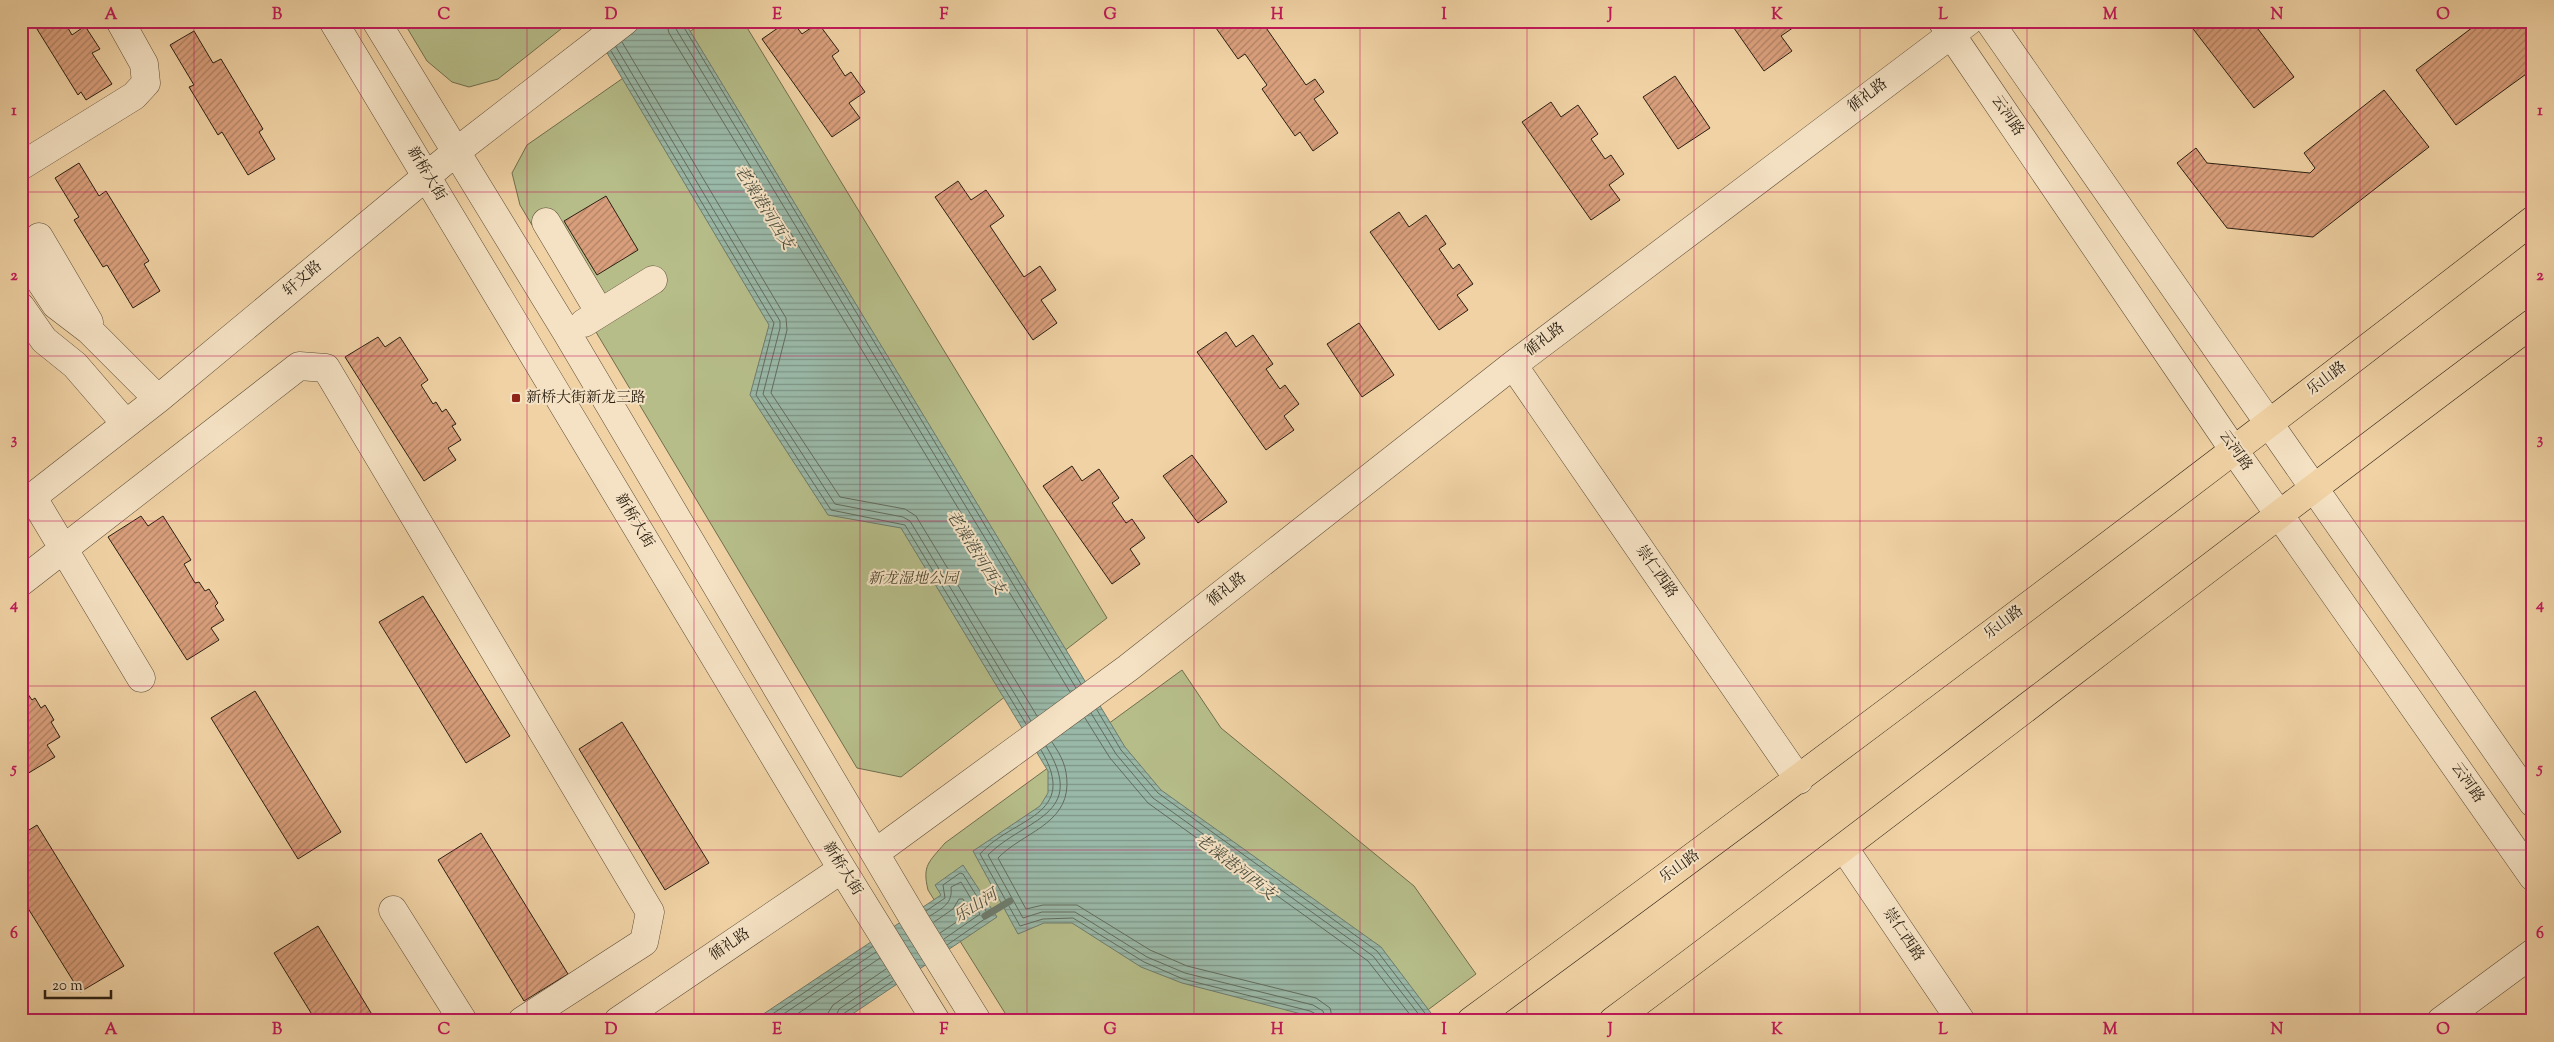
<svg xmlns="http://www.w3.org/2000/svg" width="2554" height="1042" font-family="'Sorts Mill Goudy','Noto Serif SC',serif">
<defs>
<pattern id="water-rules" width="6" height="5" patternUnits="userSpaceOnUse" patternTransform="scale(1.25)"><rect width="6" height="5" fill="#9ab8a7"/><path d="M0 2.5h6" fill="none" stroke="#7e9587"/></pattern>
<pattern id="building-hatch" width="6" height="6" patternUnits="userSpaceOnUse" patternTransform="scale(1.25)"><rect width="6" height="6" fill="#d99f7c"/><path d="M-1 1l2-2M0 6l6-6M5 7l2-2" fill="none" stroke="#b08164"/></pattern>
</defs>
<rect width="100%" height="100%" fill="#f0d2a4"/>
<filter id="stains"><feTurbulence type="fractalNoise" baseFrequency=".004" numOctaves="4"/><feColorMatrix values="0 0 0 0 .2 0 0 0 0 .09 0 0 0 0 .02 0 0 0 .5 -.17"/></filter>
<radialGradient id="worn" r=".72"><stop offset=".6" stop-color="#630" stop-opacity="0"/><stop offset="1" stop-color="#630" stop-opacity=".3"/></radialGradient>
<path fill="#b6bd89" stroke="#706e4e" d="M403,21H571L498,79L469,87L452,82L427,61Z
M705,21H743L1107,618L901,777L857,768L520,205L512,173L527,145Z
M1182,670L1221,728L1414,886L1476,974L1413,1021H1010L928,890C922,865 929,862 945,843Z"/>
<path fill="url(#water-rules)" stroke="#6e7b6c" d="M588,21H684L1125,747L1161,790L1381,947L1437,1021H1318L1309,1016L1182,983L1141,967L1072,923H1044L1018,934L973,851L1040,806L1048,793V771L901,528L828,515L750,395L769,325Z
M963,865L997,917L842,1021H753L941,895L935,885Z"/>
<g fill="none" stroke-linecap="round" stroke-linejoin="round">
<path stroke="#626c5d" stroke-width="1" d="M666,21L669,33L1070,692
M674,21L676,29L1076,688
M680,21L1081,684
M622,42L786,318L787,330L771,393L840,497L905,509L916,516L1037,716
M616,47L780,321V328L763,394L835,504L903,517L910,521L1031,721
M611,51L774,323L756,395L831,510L905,525L1026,724
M1097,710L1121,750L1158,793L1377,951L1431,1021
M1091,713L1116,754L1153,798L1373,956L1424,1021
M1085,718L1110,758L1148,803L1368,961L1415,1021
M1052,742C1062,757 1067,767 1067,785C1066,825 1022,833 998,858L1026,909L1043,905H1077L1150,950L1187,966L1316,998L1330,1008L1333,1021
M1046,746C1089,816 1025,818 988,855L1023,918L1042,912H1075L1147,957L1185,973L1313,1005L1323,1011L1326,1021
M1041,750C1081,817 1012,817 980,854L1020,926L1043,919L1073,918L1144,962L1183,979L1310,1011L1318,1015L1320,1021
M926,911L945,898L943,885L960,873L963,874L989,916L947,945
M930,916C942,908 953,904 951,887L961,882L980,914L944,939
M934,922L953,909L959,899H963L970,913L940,933
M762,1021L872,947
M773,1021L876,952
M787,1021L880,958
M827,1021L828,1013L833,1005L886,969
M834,1021L839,1009L890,975
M840,1021L843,1014L893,981"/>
<path stroke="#6e7b6c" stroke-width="7" d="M985,916L1010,901"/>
</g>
<path fill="url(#building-hatch)" stroke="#2b2013" d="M32,21H64L72,35L85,26L100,49L92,53L112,84L86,100L81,92L78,95Z
M788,21H792L802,34L818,23L839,51L832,56L845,76L851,72L865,92L849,103L860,118L832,137L762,39Z
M1211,21H1263L1262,22L1306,85L1315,79L1324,92L1314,99L1338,133L1313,151L1300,132L1295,136L1262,89L1267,85L1245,54L1238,59Z
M1729,21H1794L1797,25L1781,36L1792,51L1764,71Z
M2187,21H2252L2294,77L2254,108Z
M2481,21H2533V69L2456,125L2416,70Z
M194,31L213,63L221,59L263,129L259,132L275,159L248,175L222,132L218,135L189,87L194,85L170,45Z
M1675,76L1710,128L1678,149L1643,97Z
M2384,90L2429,147L2313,237L2227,228L2177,163L2196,148L2207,163L2310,173L2315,168L2304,153Z
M1551,102L1561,117L1578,105L1598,134L1591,139L1605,159L1611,155L1624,174L1609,185L1620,200L1591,220L1522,122Z
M79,163L99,196L106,191L149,261L144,264L160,291L133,308L107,265L103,267L74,220L79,217L55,178Z
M958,181L971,200L986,190L1004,216L990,226L1024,277L1040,266L1056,290L1041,300L1057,323L1033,340L935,197Z
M606,196L638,250L597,275L564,221Z
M1399,212L1409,227L1426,215L1446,244L1439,249L1453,269L1459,264L1473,284L1457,295L1468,310L1439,330L1370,232Z
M1359,323L1394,375L1362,397L1327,344Z
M1226,332L1236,347L1253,335L1273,364L1266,369L1280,389L1285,385L1299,404L1284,416L1294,430L1266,450L1197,352Z
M378,337L385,347L400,337L428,380L421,385L433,404L436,402L442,412L446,409L456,424L452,426L461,440L448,448L456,460L424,481L345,357Z
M1192,455L1227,502L1198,523L1163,476Z
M1072,466L1082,481L1099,469L1119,498L1112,503L1126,523L1132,519L1145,538L1130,549L1140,564L1112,584L1043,486Z
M141,516L148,526L163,516L191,560L184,564L195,583L199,582L205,591L209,589L218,603L215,606L224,620L211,628L219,640L187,660L108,537Z
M423,596L510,736L466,763L379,622Z
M21,684L32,700L35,698L41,708L45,705L54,720L51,722L60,737L47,745L55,757L22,777Z
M255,691L341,832L298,859L211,718Z
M622,722L709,863L665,890L579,749Z
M37,825L124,966L80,992L21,897V835Z
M481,833L568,974L524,1001L438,860Z
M318,926L376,1021H316L274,953Z"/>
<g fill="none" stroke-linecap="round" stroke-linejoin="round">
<g stroke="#5c4c37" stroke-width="29">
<path id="minor" d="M333,21L842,869L936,1021
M376,21L567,333L915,921L977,1021
M1942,21L2233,449L2533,877
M1989,21L2533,803
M21,166L134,96L146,83L144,64L120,21
M546,222L600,313
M39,237L89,322
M21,252L56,305L90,331L158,399
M21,307L44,340L75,365L126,424
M584,323L653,280
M1513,365L1799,780
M33,498L141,678
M21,506L158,399L457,151L625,21
M21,582L299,366L326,368L650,912L644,942L522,1021
M1844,848L1961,1021
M875,853L1128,668L1513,365L1969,21
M393,910L463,1021
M618,1021L842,869
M2441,1021L2533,953"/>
</g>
<g stroke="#2b2013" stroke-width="29">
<path id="major" d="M1471,1021C1828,758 2183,492 2533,220
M1613,1021C1922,791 2224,553 2533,323"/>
</g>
<use href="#minor" stroke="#f5e2c4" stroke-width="28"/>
<use href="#major" stroke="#f0d2a4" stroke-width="28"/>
</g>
<path fill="none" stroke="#c2185b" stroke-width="1" stroke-opacity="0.55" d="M194,21V1021M361,21V1021M527,21V1021M694,21V1021M860,21V1021M1027,21V1021M1194,21V1021M1360,21V1021M1527,21V1021M1694,21V1021M1860,21V1021M2027,21V1021M2193,21V1021M2360,21V1021M21,192H2533M21,356H2533M21,521H2533M21,686H2533M21,850H2533"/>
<rect fill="#8f2418" stroke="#f5e2c4" stroke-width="2" x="511" y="393" width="10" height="10" rx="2.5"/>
<g text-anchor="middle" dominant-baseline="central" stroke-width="4" stroke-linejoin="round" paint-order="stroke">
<g font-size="15" fill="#2b2013" stroke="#f5e2c4">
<text transform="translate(1868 96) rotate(-37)">循礼路</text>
<text transform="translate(2007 116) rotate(56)">云河路</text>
<text transform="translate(426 174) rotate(59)">新桥大街</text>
<text transform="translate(303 279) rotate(-40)">轩文路</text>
<text transform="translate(1545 340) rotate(-37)">循礼路</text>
<text transform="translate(2327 379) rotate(-37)">乐山路</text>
<text transform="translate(2235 451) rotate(55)">云河路</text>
<text transform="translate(634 521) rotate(59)">新桥大街</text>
<text transform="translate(1656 572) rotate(55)">崇仁西路</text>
<text transform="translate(1227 590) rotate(-38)">循礼路</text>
<text transform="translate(2004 623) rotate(-37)">乐山路</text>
<text transform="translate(2467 783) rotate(55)">云河路</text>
<text transform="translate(1680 867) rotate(-36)">乐山路</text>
<text transform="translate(842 869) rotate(58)">新桥大街</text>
<text transform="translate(1903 935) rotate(56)">崇仁西路</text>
<text transform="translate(730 945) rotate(-34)">循礼路</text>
</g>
<g font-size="15" fill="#2b2013" stroke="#f5e2c4" text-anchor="start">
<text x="526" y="398">新桥大街新龙三路</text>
</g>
<g font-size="15" font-style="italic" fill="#4e4730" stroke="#f5e2c4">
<text x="913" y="579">新龙湿地公园</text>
</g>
<g font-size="16" font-style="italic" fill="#4c4e3f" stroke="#f5e2c4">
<text transform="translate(763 208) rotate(58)">老澡港河西支</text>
<text transform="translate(975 553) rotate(58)">老澡港河西支</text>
<text transform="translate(1235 868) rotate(38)">老澡港河西支</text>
<text transform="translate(976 907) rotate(-32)">乐山河</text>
</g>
</g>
<rect width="2554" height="1042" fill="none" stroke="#f0d2a4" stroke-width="55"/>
<path d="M45 990v8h66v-8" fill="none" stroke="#2b2013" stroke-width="2.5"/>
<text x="52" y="990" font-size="15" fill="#2b2013" stroke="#f5e2c4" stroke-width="4" paint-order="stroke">20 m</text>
<rect x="28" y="28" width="2498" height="986" fill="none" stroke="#c2185b" stroke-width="2"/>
<g font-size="16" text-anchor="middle" font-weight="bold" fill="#c2185b">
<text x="111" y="19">A</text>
<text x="277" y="19">B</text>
<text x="444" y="19">C</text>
<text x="611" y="19">D</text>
<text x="777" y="19">E</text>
<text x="944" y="19">F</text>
<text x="1110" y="19">G</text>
<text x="1277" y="19">H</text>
<text x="1444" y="19">I</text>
<text x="1610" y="19">J</text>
<text x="1777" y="19">K</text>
<text x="1943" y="19">L</text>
<text x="2110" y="19">M</text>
<text x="2277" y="19">N</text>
<text x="2443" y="19">O</text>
<text x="14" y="115">1</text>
<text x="2540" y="115">1</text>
<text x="14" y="280">2</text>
<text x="2540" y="280">2</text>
<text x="14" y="444">3</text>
<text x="2540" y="444">3</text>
<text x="14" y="609">4</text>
<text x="2540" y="609">4</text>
<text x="14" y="773">5</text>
<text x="2540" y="773">5</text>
<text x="14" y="938">6</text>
<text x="2540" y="938">6</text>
<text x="111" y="1034">A</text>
<text x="277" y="1034">B</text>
<text x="444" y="1034">C</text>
<text x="611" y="1034">D</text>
<text x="777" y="1034">E</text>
<text x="944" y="1034">F</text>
<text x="1110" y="1034">G</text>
<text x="1277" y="1034">H</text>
<text x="1444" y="1034">I</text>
<text x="1610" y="1034">J</text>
<text x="1777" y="1034">K</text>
<text x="1943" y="1034">L</text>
<text x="2110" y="1034">M</text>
<text x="2277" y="1034">N</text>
<text x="2443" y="1034">O</text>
</g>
<rect width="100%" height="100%" filter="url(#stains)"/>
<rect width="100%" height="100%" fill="url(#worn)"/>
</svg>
